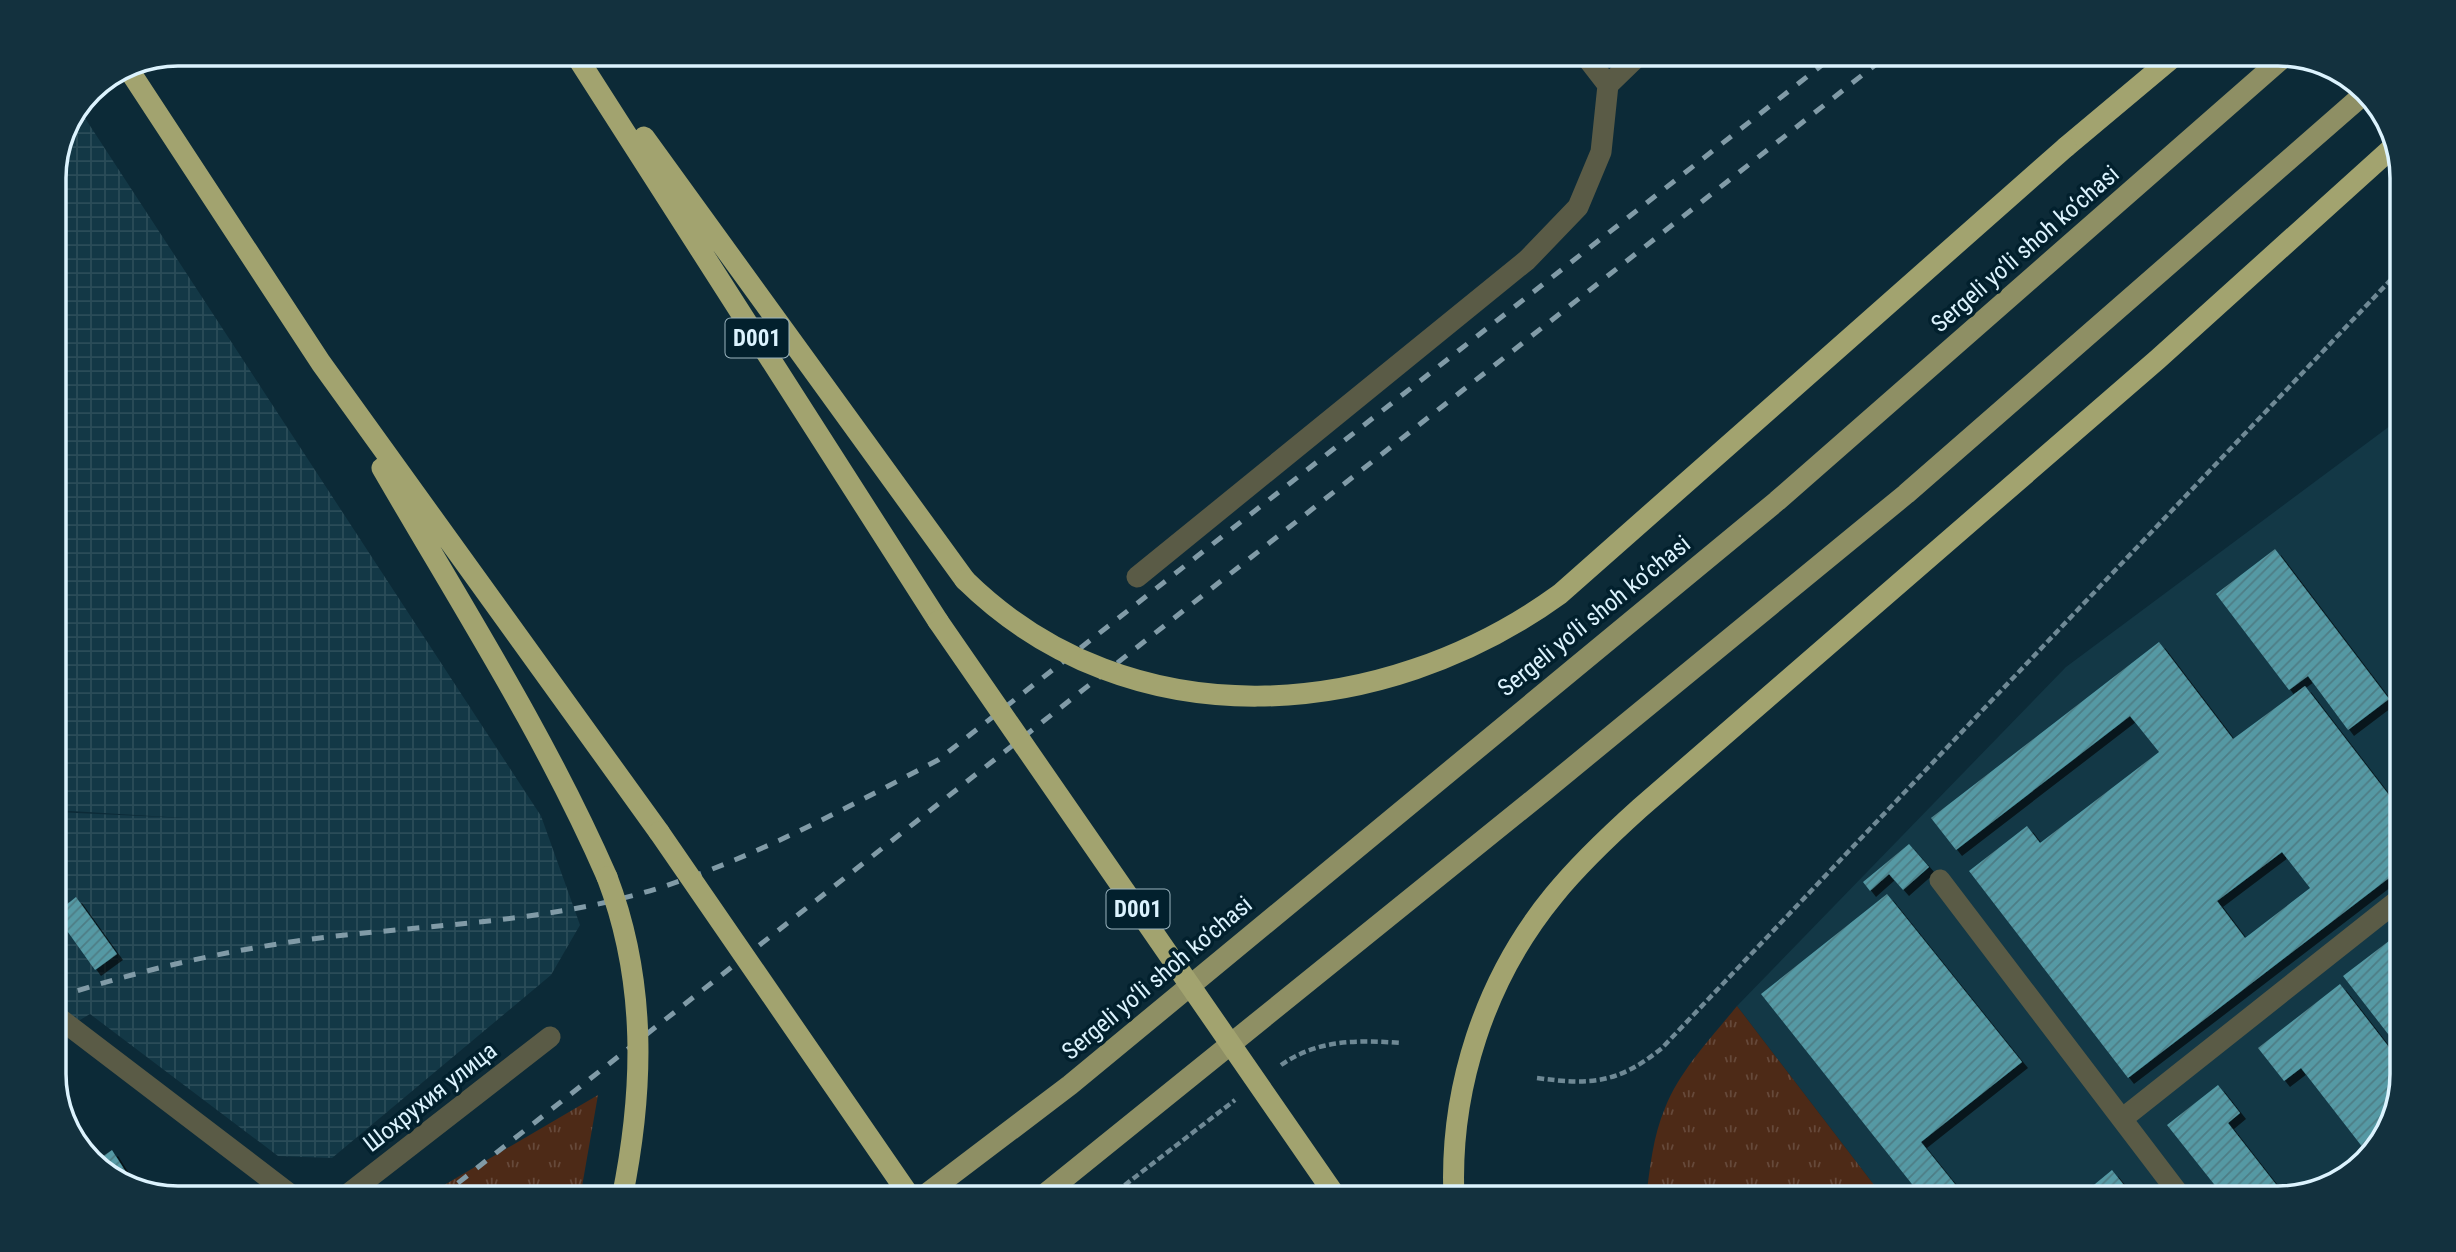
<svg xmlns="http://www.w3.org/2000/svg" width="2456" height="1252" font-family="'Roboto Condensed',sans-serif">
<defs>
<pattern id="industrial-grid" width="8" height="8" patternUnits="userSpaceOnUse" patternTransform="scale(1.75)"><rect width="8" height="8" fill="#133846"/><path d="M0 4h8M4 0v8" fill="none" stroke="#2a4c58"/></pattern>
<pattern id="grass-tufts" width="24" height="20" patternUnits="userSpaceOnUse" patternTransform="scale(1.75)"><rect width="24" height="20" fill="#4d2a17"/><path d="M3 7l-1-3M5 7V3M7 7l1-3M15 17l-1-3M17 17v-4M19 17l1-3" fill="none" stroke="#66493a"/></pattern>
<pattern id="building-hatch" width="6" height="6" patternUnits="userSpaceOnUse" patternTransform="scale(1.75)"><rect width="6" height="6" fill="#5599a4"/><path d="M-1 1l2-2M0 6l6-6M5 7l2-2" fill="none" stroke="#4e7d85"/></pattern>
<filter id="shadow"><feDropShadow dx="6" dy="6" stdDeviation="0" flood-color="#0009"/></filter>
</defs>
<rect width="100%" height="100%" fill="#0c2a37"/>
<path fill="#133846" d="M2402,417V1074L2389,1128L2346,1177L2278,1198H1884L1737,1006L2066,667Z"/>
<path fill="url(#industrial-grid)" d="M81,112L541,816L580,925L551,975L332,1158L278,1156L90,1014L55,1035V812L184,818L55,810L54,171Z"/>
<path fill="url(#grass-tufts)" d="M1737,1006L1884,1198H1646C1650,1168 1653,1136 1665,1108C1680,1070 1712,1037 1737,1006Z
M598,1095L580,1198H422Z"/>
<path fill="url(#building-hatch)" fill-rule="evenodd" filter="url(#shadow)" d="M2275,549L2389,699L2348,730L2308,676L2289,690L2216,594Z
M2159,642L2233,739L2305,686L2402,812V868L2128,1078L1969,871L2027,826L2040,843L2159,752L2130,716L1956,850L1931,818ZM2282,852L2310,888L2245,938L2217,901Z
M1909,844L1929,867L1903,890L1889,874L1870,891L1863,882Z
M1887,894L2022,1062L1921,1142L1966,1198H1923L1761,994Z
M76,897L117,954L95,970L55,914Z
M2402,931V1052L2343,976Z
M2340,984L2402,1064L2389,1128L2367,1153L2301,1068L2284,1081L2258,1048Z
M2218,1085L2240,1113L2228,1123L2285,1196L2225,1198L2167,1125Z
M112,1150L136,1188L124,1185L96,1161Z
M2112,1170L2134,1198H2078Z"/>
<g fill="none" stroke-linecap="round" stroke-linejoin="round">
<path stroke="#6f8995" stroke-width="4.5" stroke-dasharray="7 3.5" stroke-linecap="butt" d="M1281,1065C1318,1039 1359,1040 1402,1043
M1537,1078C1590,1085 1618,1084 1662,1048L2402,268
M1108,1198L1235,1100"/>
<path stroke="#5a5b46" stroke-width="21" d="M1584,54L1608,85
M1137,577L1527,260L1578,207L1601,152L1608,85L1640,54
M1940,880L2182,1198
M55,1015L295,1198
M2122,1119L2402,897
M343,1198L550,1037"/>
<path stroke="#8e8f64" stroke-width="21" d="M921,1198L1070,1085L1777,501L2285,56
M1040,1198L1544,791L1906,494L2364,94"/>
<path stroke="#a2a36f" stroke-width="21" d="M575,54L938,621
M127,67L321,363L659,832
M644,137L965,580
M2066,147L2177,54
M382,468C460,603 545,735 607,877
M1454,1198C1449,1089 1485,979 1554,895C1580,863 1610,835 1640,808L2158,359L2393,147"/>
<path stroke="#819ba7" stroke-width="5" stroke-dasharray="12 12" stroke-linecap="butt" d="M55,998C133,972 215,953 297,941C417,924 542,925 659,888C756,857 848,807 938,760L1836,54
M439,1198L1889,54"/>
<path stroke="#a2a36f" stroke-width="21" d="M965,580C1130,742 1382,723 1560,594L2066,147
M938,621L1337,1198
M659,832L911,1198
M607,877C647,982 644,1090 622,1198"/>
</g>
<g text-anchor="middle" dominant-baseline="central" stroke-width="7" stroke-linejoin="round" paint-order="stroke">
<g fill="#02202d" stroke="#9bb4bf" stroke-width="2">
<rect x="725.5" y="318.5" width="63" height="39" rx="5"/>
<rect x="1106.5" y="889.5" width="63" height="39" rx="5"/>
</g>
<g font-size="23" font-weight="bold" fill="#dcf3fe">
<text x="757" y="338">D001</text>
<text x="1138" y="909">D001</text>
</g>
<g font-size="24" fill="#dcf3fe" stroke="#02202d">
<text transform="translate(2025 249) rotate(-41)">Sergeli yo‘li shoh ko‘chasi</text>
<text transform="translate(1594 616) rotate(-39)">Sergeli yo‘li shoh ko‘chasi</text>
<text transform="translate(1157 978) rotate(-40)">Sergeli yo‘li shoh ko‘chasi</text>
<text transform="translate(430 1097) rotate(-38)">Шохрухия улица</text>
</g>
</g>
<path d="M0 0H2456V1252H0ZM178 66H2278A112 112 0 0 1 2390 178V1074A112 112 0 0 1 2278 1186H178A112 112 0 0 1 66 1074V178A112 112 0 0 1 178 66Z" fill="#13313e" fill-rule="evenodd"/>
<path fill="none" stroke="#dcf3fe" stroke-width="3.5" d="M178 66H2278A112 112 0 0 1 2390 178V1074A112 112 0 0 1 2278 1186H178A112 112 0 0 1 66 1074V178A112 112 0 0 1 178 66Z"/>
</svg>
